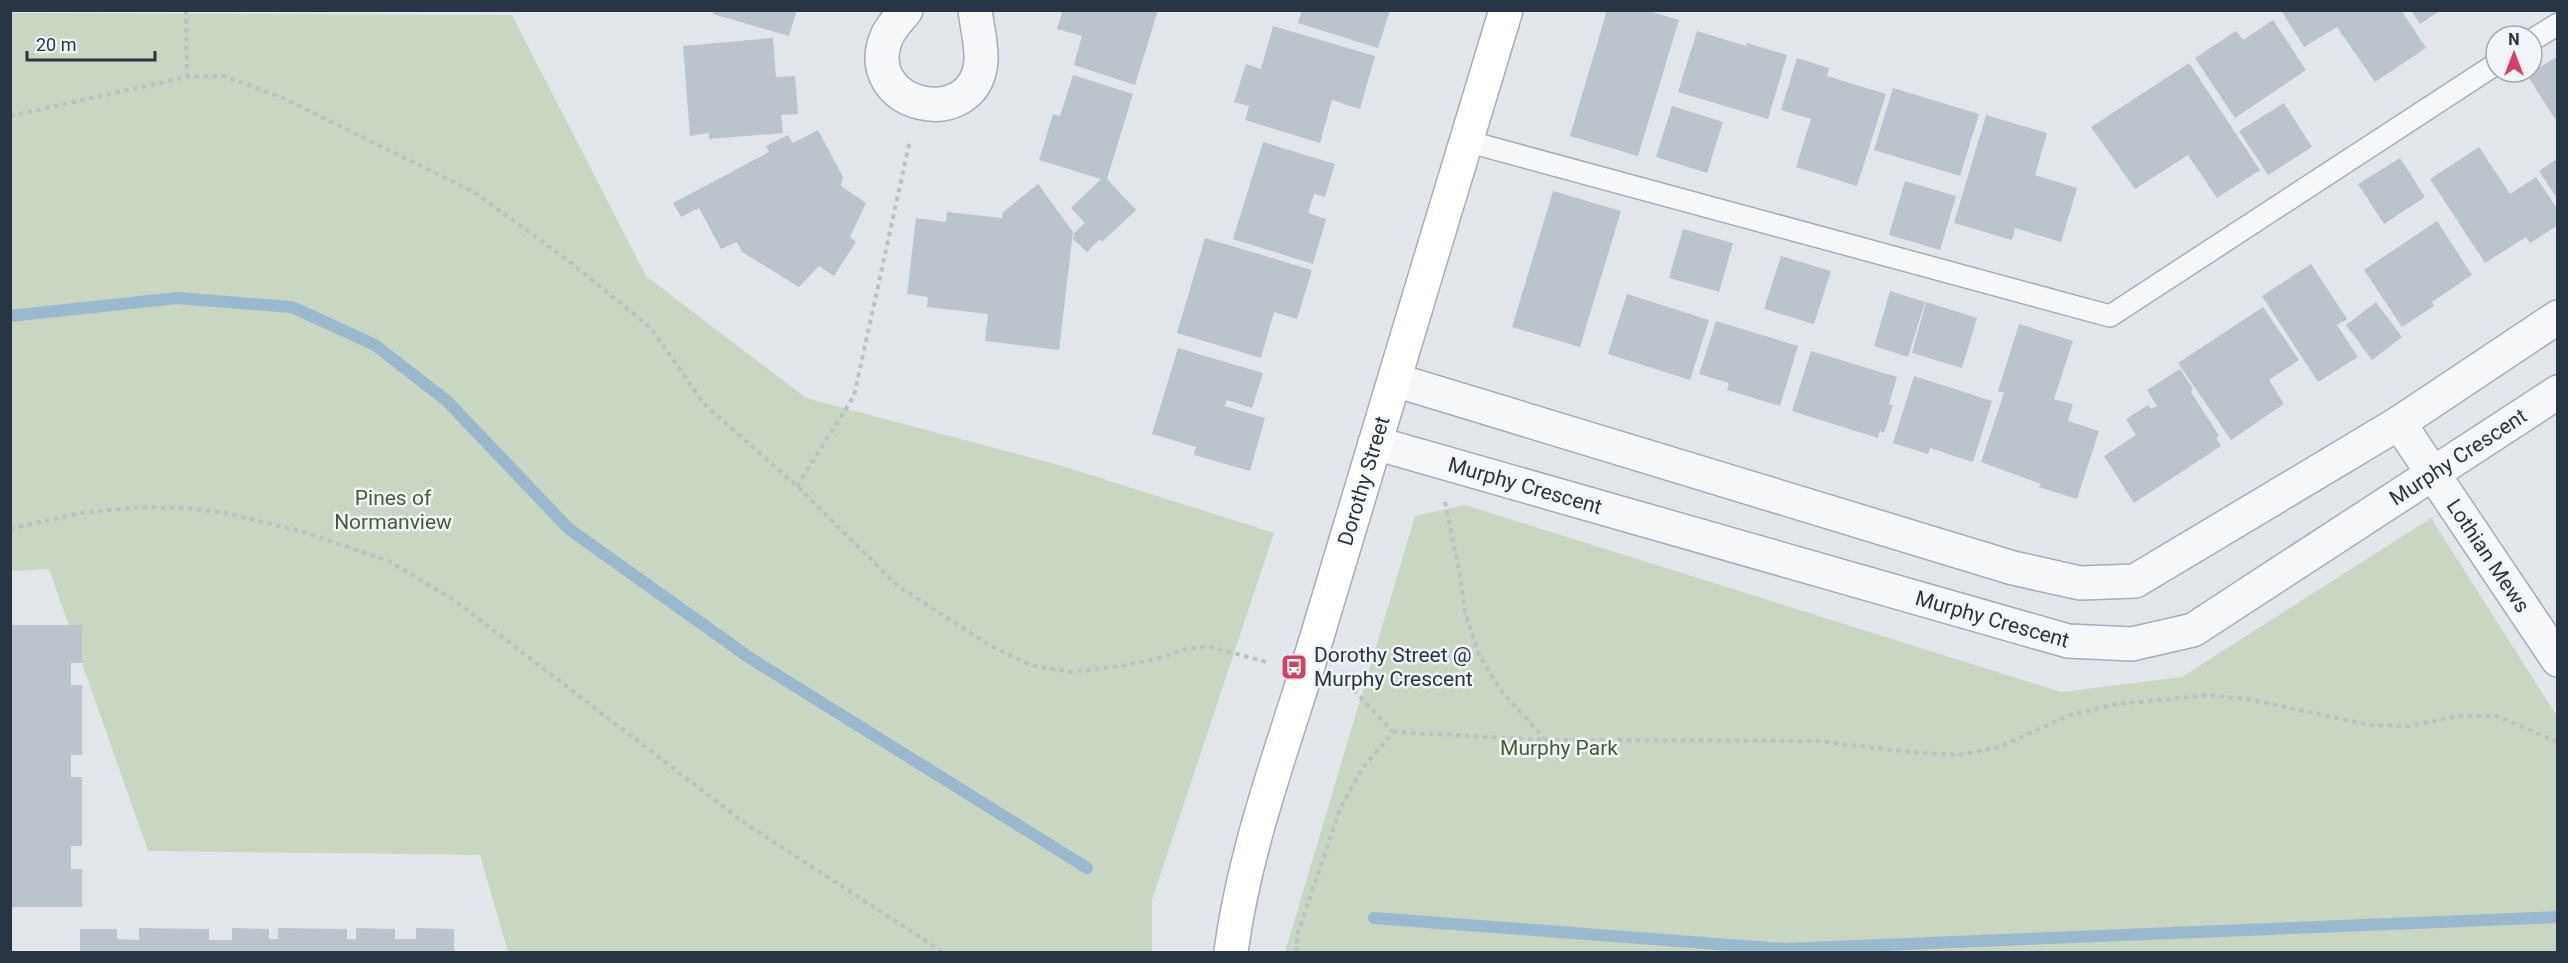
<svg xmlns="http://www.w3.org/2000/svg" width="2568" height="963" font-family="Roboto,sans-serif">
<rect width="100%" height="100%" fill="#e2e6eb"/>
<path fill="#c9d6c2" d="M10,13L512,15L646,276L806,398L1059,465L1274,533L1152,900V952H508L480,855L148,851L49,569L11,571Z
M1465,505L2061,692L2182,677L2431,518L2557,716V952H1285L1415,516Z"/>
<g fill="none" stroke-linecap="round" stroke-linejoin="round">
<path stroke="#9ab8ce" stroke-width="12" d="M10,316L177,298L292,307L375,345L447,401L569,529L750,658L1087,868
M1374,918L1784,949L2558,917"/>
</g>
<path fill="#bbc3cc" d="M714,10H797L789,36L713,14Z
M1063,10H1158L1135,85L1074,65L1082,36L1057,29Z
M1302,10H1390L1378,48L1298,23Z
M1607,10H1645L1679,20L1638,156L1570,136Z
M2281,10H2401L2426,48L2375,82L2337,27L2304,47Z
M2411,10H2441L2420,24Z
M2273,20L2306,70L2235,118L2195,58L2236,31L2243,40Z
M1273,26L1375,56L1360,109L1332,100L1320,143L1245,120L1249,106L1234,102L1246,64L1261,69Z
M1697,31L1746,46L1747,43L1787,55L1768,119L1678,92Z
M773,38L776,77L795,76L798,114L781,115L783,133L709,139V133L690,136L683,46Z
M2558,56V117L2555,119L2527,75Z
M1797,58L1829,68L1827,76L1886,94L1857,186L1796,167L1811,119L1781,110Z
M2189,63L2260,170L2217,198L2188,155L2135,189L2091,127Z
M1073,75L1133,94L1107,179L1136,210L1102,242L1100,239L1087,252L1073,239L1074,233L1085,223L1071,208L1101,179L1039,160L1053,114L1060,116Z
M1893,88L1979,114L1960,176L1874,150Z
M2284,103L2312,147L2268,175L2239,131Z
M1672,106L1723,122L1707,173L1656,157Z
M1986,115L2047,133L2035,175L2077,188L2061,242L2015,228L2012,240L1954,223Z
M818,130L843,177L841,186L866,203L850,237L856,242L834,276L819,266L799,287L742,252L737,242L721,249L699,208L681,217L673,203L769,152L766,146L788,135L793,143Z
M1263,142L1335,164L1325,197L1314,194L1308,213L1326,219L1313,264L1233,239Z
M2479,147L2510,194L2536,177L2558,210V225L2530,243L2526,237L2485,263L2430,179Z
M2400,158L2425,197L2384,224L2358,184Z
M2558,158V200L2539,171Z
M1905,181L1956,196L1940,250L1889,235Z
M1038,184L1073,232L1059,350L985,341L988,314L927,307L928,297L907,294L916,218L946,222L947,212L1002,218L1003,212Z
M1553,191L1621,211L1580,347L1512,327Z
M2437,221L2472,275L2432,302L2434,306L2402,327L2364,270Z
M1683,229L1733,243L1719,292L1669,278Z
M1205,238L1312,270L1297,319L1274,312L1261,358L1177,333Z
M1781,256L1831,271L1814,324L1764,309Z
M2311,264L2347,319L2337,325L2358,357L2318,382L2262,296Z
M1890,291L1925,302L1908,357L1874,346Z
M1627,294L1709,320L1690,380L1608,354Z
M1926,302L1977,318L1962,368L1912,353Z
M2376,302L2402,337L2372,360L2346,325Z
M2263,307L2299,360L2269,380L2284,404L2231,440L2178,363Z
M1716,321L1798,346L1780,406L1727,390L1729,383L1699,374Z
M2019,324L2073,341L2054,399L2073,404L2068,421L2099,431L2077,499L2039,487L2041,484L1981,462L2004,393L1998,391Z
M1178,348L1263,373L1252,408L1227,400L1225,406L1265,418L1250,471L1194,455L1196,447L1152,434Z
M1811,351L1897,377L1889,404L1893,405L1884,433L1880,431L1878,438L1792,411Z
M2180,369L2193,389L2191,392L2219,436L2216,438L2221,446L2134,503L2104,456L2136,435L2126,419L2148,405L2151,409L2157,406L2147,390Z
M1914,376L1992,401L1973,462L1930,448L1928,454L1893,443Z
M10,625H82V663H71V685H82V755H71V777H82V846H71V869H82V907H10Z
M139,928L209,929V940H232V928L269,929V939H278V928L347,929V939H356V928L395,929V939H416V928L454,929V952H80V929H117V939L139,940Z"/>
<g fill="none" stroke-linecap="round" stroke-linejoin="round">
<g stroke="#a6adb6" stroke-width="24">
<path id="lane" d="M2532,40L2558,24
M1466,141L2110,316L2496,64"/>
</g>
<g stroke="#a6adb6" stroke-width="36">
<g id="street">
<path d="M906,10C900,18 891,27 887,36C857,107 975,134 981,61C982,45 977,27 975,10"/>
<path d="M1395,380L2013,568L2080,583L2135,581L2399,423L2558,317"/>
<path id="s1" d="M2399,423L2558,660"/>
<path id="s2" d="M1375,443L2068,641L2132,644L2193,630L2558,392"/>
</g>
</g>
<g stroke="#a6adb6" stroke-width="36">
<g id="secondary">
<path id="s3" d="M1231,952C1246,838 1290,730 1322,620C1383,417 1444,213 1506,10"/>
</g>
</g>
<path stroke="#bcc1c7" stroke-width="4" stroke-dasharray="4.5 4.5" stroke-linecap="butt" d="M186,10L187,77
M10,116L187,77L224,76L283,98L474,192L566,259L650,327L704,404L797,486L898,586L989,645L1030,665L1071,672L1120,666L1159,658L1188,648L1211,647L1270,663
M797,486L854,396L910,140
M1445,502L1460,575L1465,612L1478,653L1502,692L1546,740
M10,529L81,513L139,507L187,508L226,513L304,532L389,561L454,600L746,824L943,952
M1393,732L1547,740L1818,741L1909,752L1959,755L1999,747L2070,715L2117,704L2209,695L2247,699L2370,725L2409,726L2459,716H2497L2558,742
M1296,952L1298,933L1340,809L1362,769L1393,732L1353,689L1343,685"/>
<use href="#lane" stroke="#f5f7f9" stroke-width="21"/>
<use href="#street" stroke="#f5f7f9" stroke-width="33"/>
<use href="#secondary" stroke="#fff" stroke-width="33"/>
</g>
<defs>
<g id="bus-square" transform="scale(1.35)"><rect x="-9" y="-9" width="18" height="18" rx="4" fill="#d83e64" stroke="#f2f5f8"/><path d="M-5-6H5V4H4V6H2V4H-2V6H-4V4H-5ZM-3.5-4V0h7V-4ZM-3.5 1.2v1.5H-2V1.2ZM2 1.2v1.5H3.5V1.2Z" fill="#fff"/></g>
</defs>
<g fill-rule="evenodd">
<use href="#bus-square" x="1294" y="667"/>
</g>
<g text-anchor="middle" dominant-baseline="central" stroke-width="5" stroke-linejoin="round" paint-order="stroke">
<g font-size="21" fill="#283545" stroke="#f2f5f8">
<text stroke="none"><textPath href="#s2" startOffset="1164">Murphy Crescent</textPath></text>
<text stroke="none"><textPath href="#s3" startOffset="490">Dorothy Street</textPath></text>
<text stroke="none"><textPath href="#s2" startOffset="156">Murphy Crescent</textPath></text>
<text stroke="none"><textPath href="#s1" startOffset="160">Lothian Mews</textPath></text>
<text stroke="none"><textPath href="#s2" startOffset="642">Murphy Crescent</textPath></text>
</g>
<g font-size="21" fill="#416135" stroke="#f2f5f8">
<text x="393" y="498">Pines of<tspan x="393" dy="24">Normanview</tspan></text>
<text x="1559" y="748">Murphy Park</text>
</g>
<g font-size="21" fill="#283545" stroke="#f2f5f8" text-anchor="start">
<text x="1314" y="655">Dorothy Street @<tspan x="1314" dy="24">Murphy Crescent</tspan></text>
</g>
</g>
<rect width="2568" height="963" fill="none" stroke="#283545" stroke-width="24"/>
<g transform="translate(2514 54)"><circle r="28" fill="#f2f5f8" stroke="#a1a8b0" stroke-width="1.5"/>
<path d="M0-4.5L10 22L0 15L-10 22Z" fill="#d83e64"/>
<text y="-9" font-size="16" font-weight="bold" text-anchor="middle" fill="#283545">N</text>
</g>
<path d="M27 51v9h128v-9" fill="none" stroke="#283545" stroke-width="3"/>
<text x="36" y="51" font-size="18" fill="#283545" stroke="#f2f5f8" stroke-width="4.5" paint-order="stroke">20 m</text>
</svg>
